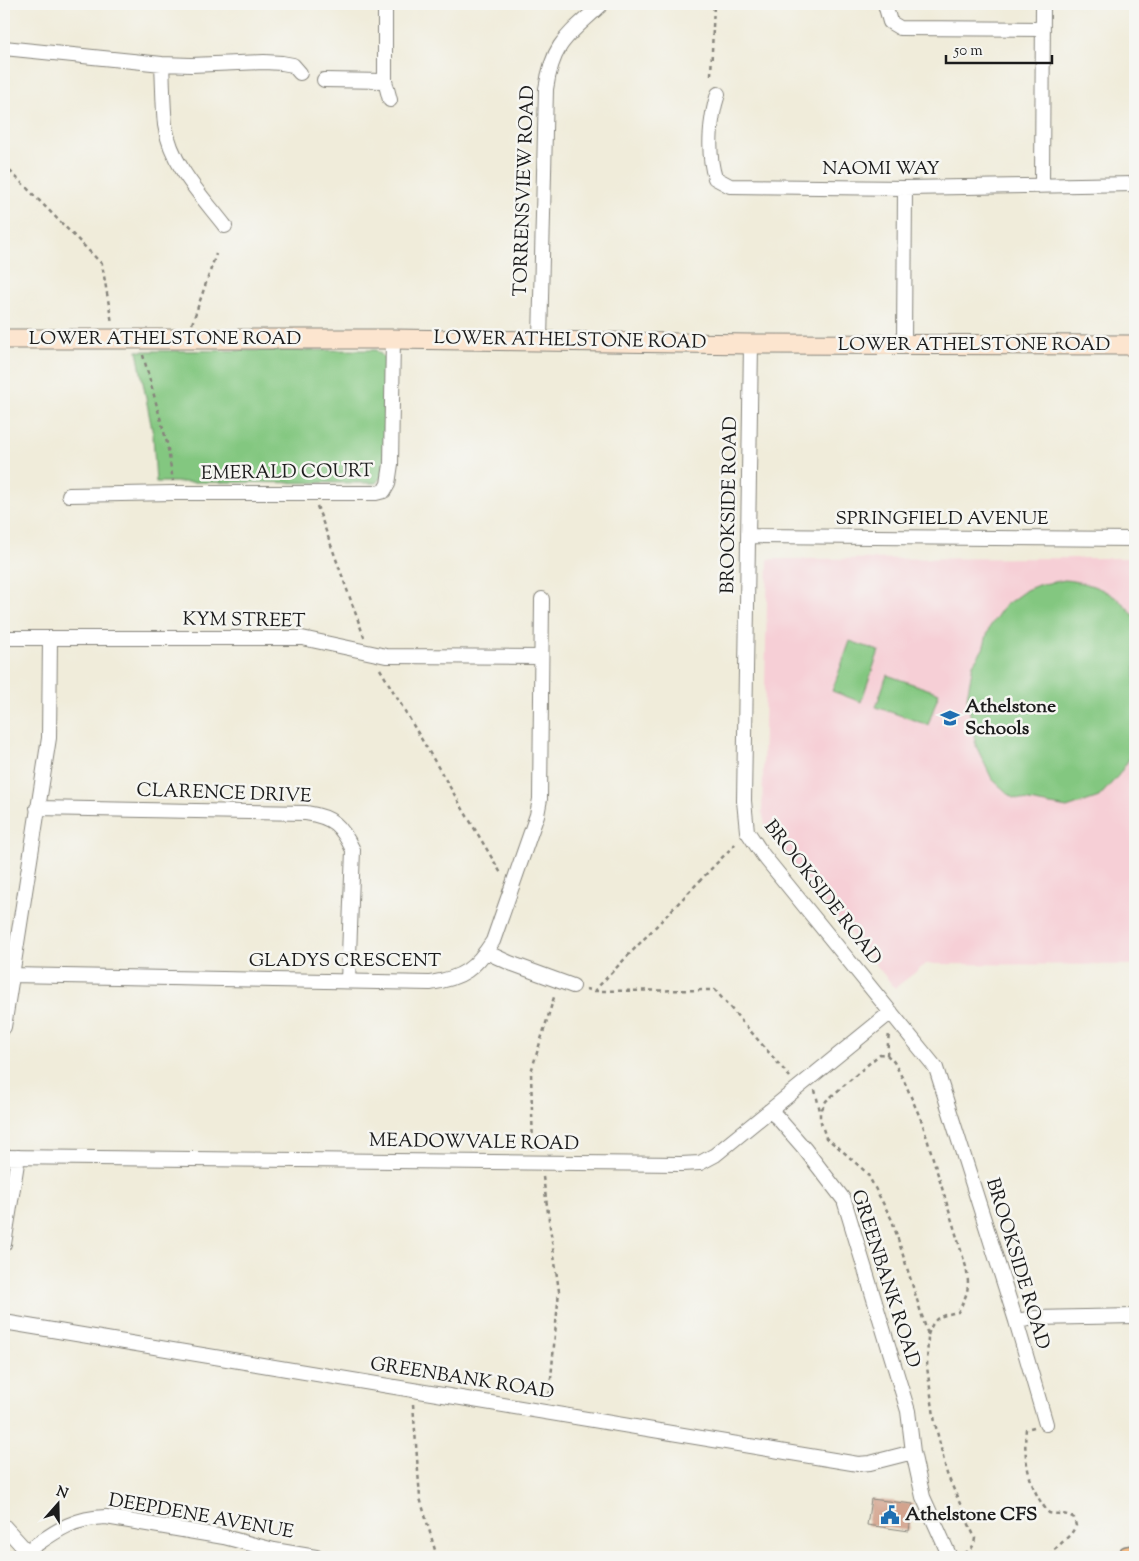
<svg xmlns="http://www.w3.org/2000/svg" width="1139" height="1561" font-family="'Sorts Mill Goudy',serif">
<rect width="100%" height="100%" fill="#f6f6f2"/>
<filter id="ink" filterUnits="userSpaceOnUse"><feTurbulence type="fractalNoise" baseFrequency=".02" numOctaves="2"/><feDisplacementMap in="SourceGraphic" scale="10" xChannelSelector="R" yChannelSelector="G"/><feConvolveMatrix kernelMatrix="1 2 1 2 8 2 1 2 1" color-interpolation-filters="sRGB"/></filter>
<filter id="wash" filterUnits="userSpaceOnUse"><feTurbulence type="fractalNoise" baseFrequency=".0096" numOctaves="4" result="noise"/><feDisplacementMap in="SourceGraphic" scale="20" xChannelSelector="R" yChannelSelector="G"/><feGaussianBlur stdDeviation="1.12" result="paint"/><feColorMatrix in="noise" values="0 0 0 0 0 0 0 0 0 0 0 0 0 0 0 0 0 1.4 0 .05"/><feComposite in="paint" operator="in"/></filter>
<g filter="url(#wash)">
<rect width="100%" height="100%" fill="#f0ecda"/>
<path fill="#f6cfd6" d="M1135,558V965L926,964L895,988L767,833L762,812L768,559Z"/>
<path fill="#83c780" stroke="#50724e" d="M376,350L385,358L384,474L376,483L156,482L153,435L137,351Z
M1065,580C1094,583 1117,593 1135,617V750L1118,776L1099,797L1067,808L1013,798L992,779L976,746L967,697L973,664L983,649L989,628L1004,606L1026,590L1038,585Z
M850,641L879,651L861,702L832,691Z
M887,675L939,693L928,725L876,707Z"/>
<g id="blocks">
<path fill="#d3a38d" d="M871,1499L913,1504L909,1531L867,1525Z"/>
</g>
</g>
<g filter="url(#ink)">
<use href="#blocks" fill-opacity="0" stroke="#86847b" stroke-width="1"/>
<g fill="none" stroke-linecap="round" stroke-linejoin="round">
<g stroke="#86847b" stroke-width="16">
<path id="street" d="M385,4V81L390,100
M885,4L890,22L900,28L1043,29
M4,48L162,64L191,65L264,62L282,63L293,65L300,73
M162,64C163,84 163,105 165,125C171,165 201,195 225,226
M324,80L385,81
M718,94C710,118 707,153 715,178L730,186L905,188L1135,184
M1042,186L1043,4
M540,340L546,89C553,41 569,35 602,4
M751,344L744,801L747,831L763,855L936,1068L1016,1321L1046,1424
M904,344L905,188
M69,495L174,493H376L384,491L388,484L391,464L393,339
M749,536L1135,539
M4,638H302L386,656L541,657
M37,808L306,813C333,817 341,825 353,850L348,981
M486,952L510,963L573,986
M11,975L430,983C463,978 475,969 493,941L537,815L540,799L542,599
M4,1027L49,738L50,638
M769,1111L777,1117L804,1148L844,1200L908,1411L913,1452L923,1497L950,1557
M4,1157L681,1164L700,1163L715,1155L891,1012
M4,1244L18,1157
M1016,1321L1035,1318L1135,1316
M4,1322L858,1464L870,1463L913,1452
M4,1526L32,1557
M27,1551C55,1532 71,1518 106,1517L224,1537L274,1550L316,1557"/>
</g>
<g stroke="#86847b" stroke-width="21">
<path id="secondary" d="M4,339H393L751,344L1135,345"/>
</g>
<g stroke="#86847b" stroke-width="24">
<path id="primary" d="M1128,1557L1135,1556"/>
</g>
<path stroke="#86847b" stroke-width="2.5" stroke-dasharray="4 4" stroke-linecap="butt" d="M711,75L714,4
M4,165L102,264L112,323
M192,324L216,254
M143,355L167,443L173,481
M317,506L364,637
M380,669L502,875
M586,989L594,991L737,842
M594,991L715,990L790,1077
M887,1055L889,1032
M815,1090L820,1111
M533,1150L531,1072L555,994
M543,1177L559,1291L549,1400
M928,1335C934,1316 940,1316 958,1312C968,1293 970,1288 966,1267L922,1122L905,1083L894,1062L887,1055L880,1054L826,1101L820,1113V1119L826,1138L838,1147L867,1173L892,1220L928,1335L927,1367L935,1423L947,1474L975,1538C974,1547 971,1550 963,1554
M413,1404L420,1498L437,1557
M1034,1427L1026,1429C1023,1458 1029,1490 1049,1513C1058,1515 1065,1512 1074,1518L1076,1526L1071,1534L1047,1557"/>
<use href="#street" stroke="#fff" stroke-width="14"/>
<use href="#secondary" stroke="#fce5cf" stroke-width="19"/>
<use href="#primary" stroke="#f7be87" stroke-width="21"/>
</g>
</g>
<defs>
<g id="school-bare" transform="scale(1.5)"><path d="M0-5L7-2L0 1L-7-2ZM-4 1L0 2.5L4 1V4Q0 6-4 4Z" fill="#1f6fb2" stroke="#f6f6f2" stroke-width="2.5" paint-order="stroke"/></g>
<g id="civic-bare" transform="scale(1.5)"><path d="M-.6-6.5H3V-4.5H.6V-3L4-1V1h2V6H-6V1h2V-1L-.6-3ZM-1.2 2.5V6h2.4V2.5Z" fill="#1f6fb2" stroke="#f6f6f2" stroke-width="2.5" paint-order="stroke"/></g>
</defs>
<g fill-rule="evenodd">
<use href="#school-bare" x="950" y="718"/>
<use href="#civic-bare" x="890" y="1515"/>
</g>
<g text-anchor="middle" dominant-baseline="central" stroke-width="5" stroke-linejoin="round" paint-order="stroke">
<g font-size="19" fill="#1c1c1c" stroke="#f6f6f2">
<text x="881" y="169">NAOMI WAY</text>
<text transform="translate(525 191) rotate(-88)">TORRENSVIEW ROAD</text>
<text x="165" y="339">LOWER ATHELSTONE ROAD</text>
<text transform="translate(570 341) rotate(1)">LOWER ATHELSTONE ROAD</text>
<text x="974" y="345">LOWER ATHELSTONE ROAD</text>
<text transform="translate(287 473) rotate(-1)">EMERALD COURT</text>
<text transform="translate(730 505) rotate(-89)">BROOKSIDE ROAD</text>
<text x="942" y="519">SPRINGFIELD AVENUE</text>
<text transform="translate(244 621) rotate(1)">KYM STREET</text>
<text transform="translate(224 794) rotate(2)">CLARENCE DRIVE</text>
<text transform="translate(822 893) rotate(52)">BROOKSIDE ROAD</text>
<text x="345" y="961">GLADYS CRESCENT</text>
<text transform="translate(474 1143) rotate(1)">MEADOWVALE ROAD</text>
<text transform="translate(1017 1264) rotate(73)">BROOKSIDE ROAD</text>
<text transform="translate(885 1279) rotate(72)">GREENBANK ROAD</text>
<text transform="translate(462 1379) rotate(9)">GREENBANK ROAD</text>
<text transform="translate(201 1517) rotate(10)">DEEPDENE AVENUE</text>
</g>
<g font-size="19" font-weight="bold" fill="#1c1c1c" stroke="#f6f6f2" text-anchor="start">
<text x="965" y="707">Athelstone<tspan x="965" dy="22">Schools</tspan></text>
<text x="905" y="1515">Athelstone CFS</text>
</g>
</g>
<rect width="1139" height="1561" fill="none" stroke="#f6f6f2" stroke-width="20"/>
<g transform="translate(58 1504) rotate(20)" stroke="#f6f6f2" stroke-width="4" paint-order="stroke">
<path d="M0-4L9 19L0 12L-9 19Z" fill="#1c1c1c"/>
<text y="-8" font-size="14" font-weight="bold" text-anchor="middle" fill="#1c1c1c">N</text>
</g>
<path d="M946 55v8h106v-8" fill="none" stroke="#1c1c1c" stroke-width="2.5"/>
<text x="954" y="55" font-size="15" fill="#1c1c1c" stroke="#f6f6f2" stroke-width="4" paint-order="stroke">50 m</text>
</svg>
